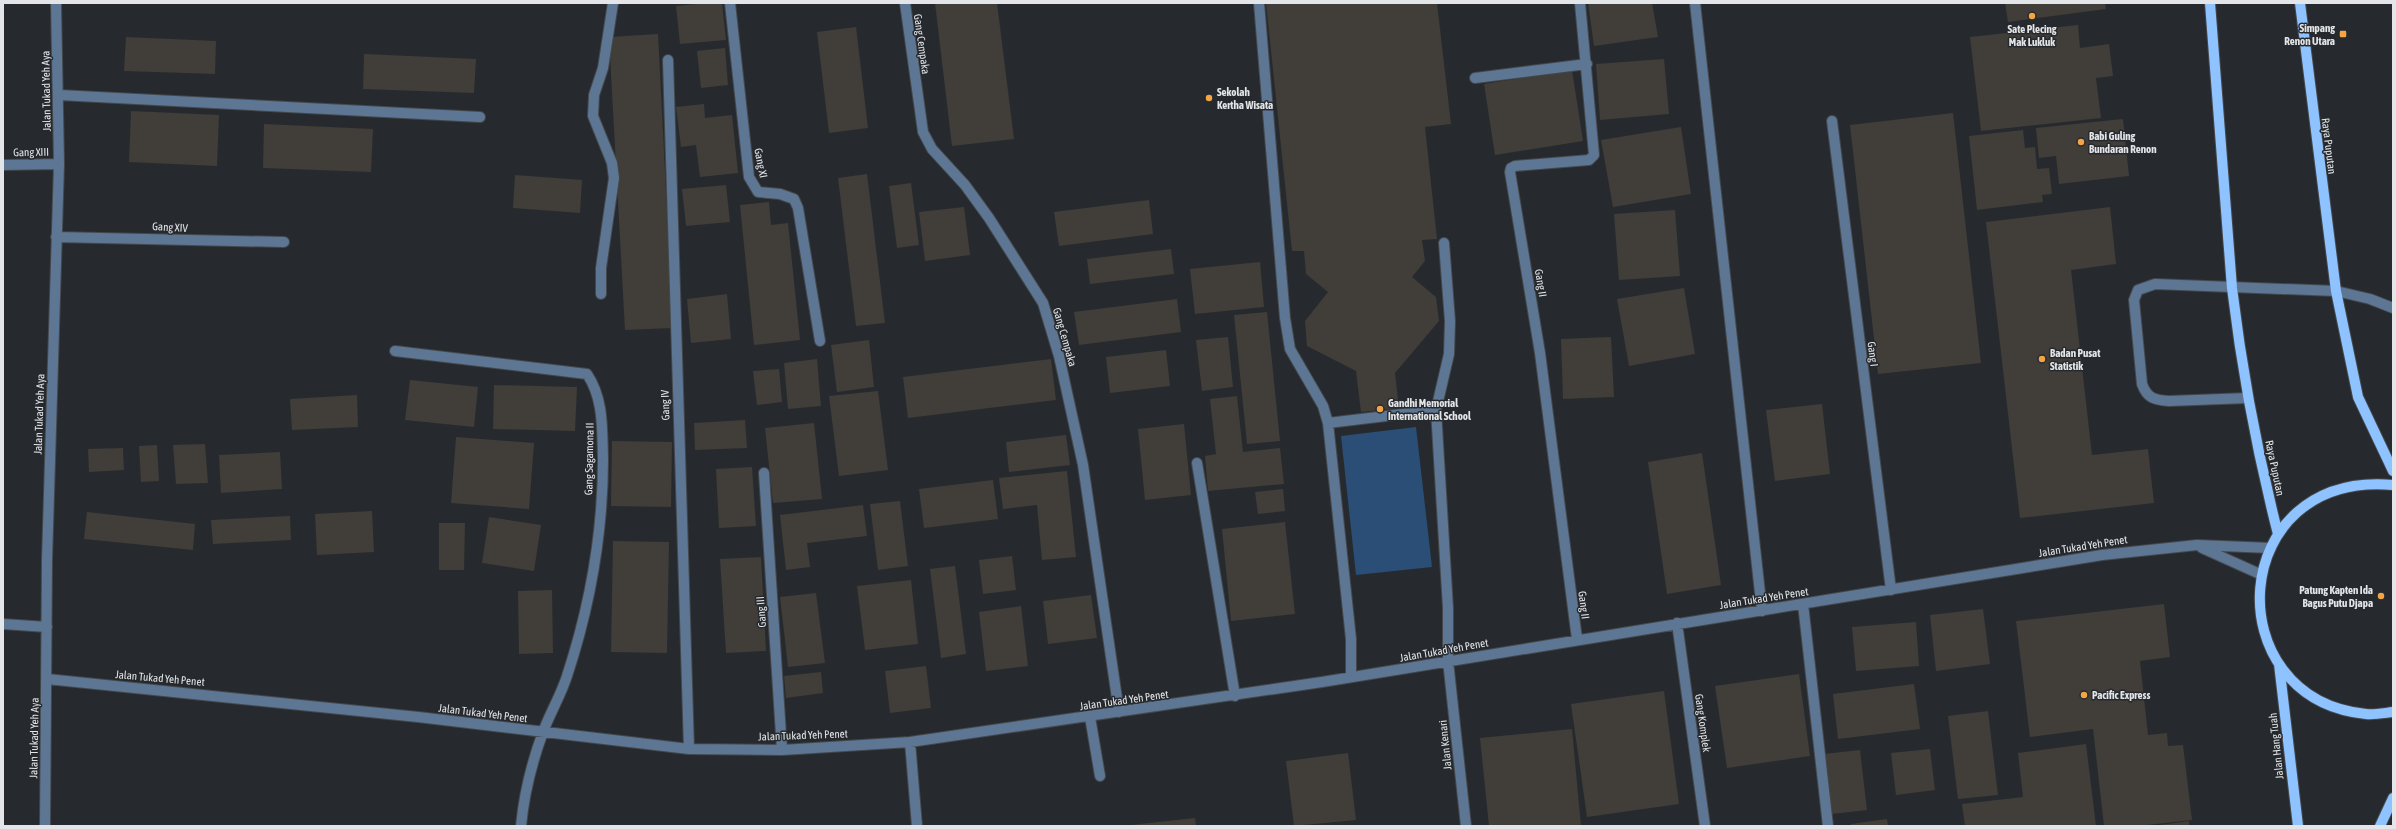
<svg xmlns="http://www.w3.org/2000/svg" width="2396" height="829" font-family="'Asap Condensed',sans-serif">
<rect width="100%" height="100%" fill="#262a2e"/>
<path fill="#2a4e75" d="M1416,427L1432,567L1356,575L1341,436Z"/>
<path fill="#413d38" d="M707,3H722L726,40L680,44L676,6Z
M935,3H997L1014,139L952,146Z
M1266,3H1437L1451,124L1425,127L1437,239L1422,240L1425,261L1412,277L1436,297L1439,321L1395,373L1399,408L1361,412L1356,371L1307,346L1305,321L1328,292L1306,274L1304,251H1292Z
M1588,3H1652L1658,37L1594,46Z
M2005,3H2105L2106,9L2008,22Z
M2078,25L2080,48L2109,44L2113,76L2096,78L2101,118L1981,131L1970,37Z
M856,27L868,128L829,133L817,32Z
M658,34L673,328L625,330L609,37Z
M126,37L216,41L215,74L124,71Z
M725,48L728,85L701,88L697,51Z
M364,54L476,59L474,93L363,89Z
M1664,59L1669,114L1600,120L1596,64Z
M1572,70L1583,141L1495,155L1484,84Z
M704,104L705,118L732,115L738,173L700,177L696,145L681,147L676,107Z
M131,111L219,115L217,166L129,162Z
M1953,113L1981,363L1878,374L1850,125Z
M2123,119L2129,176L2059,184L2056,156L2039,158L2036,128Z
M264,124L373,129L371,172L263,168Z
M1681,127L1691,194L1613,207L1601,140Z
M2023,130L2025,148L2035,147L2037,169L2049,168L2052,194L2042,195L2043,202L1977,210L1969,136Z
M867,174L885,323L856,326L838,178Z
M515,175L582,180L580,213L513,208Z
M911,183L919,245L897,248L889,186Z
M726,185L730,222L686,226L682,189Z
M1149,200L1153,234L1059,246L1054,212Z
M769,202L771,225L788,223L800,340L754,345L740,205Z
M964,207L970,255L925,261L919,212Z
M2110,207L2116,264L2071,270L2092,455L2148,449L2154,503L2020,518L1986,222Z
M1675,210L1680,276L1619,280L1614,214Z
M1171,249L1174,274L1090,284L1087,259Z
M1260,262L1264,307L1195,314L1190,269Z
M1684,288L1695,354L1629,366L1617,299Z
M727,294L731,339L691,343L687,299Z
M1177,299L1181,332L1079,345L1074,312Z
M1267,312L1280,441L1247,444L1234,315Z
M1228,337L1233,387L1202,391L1196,340Z
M1611,337L1614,397L1563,399L1561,339Z
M869,340L874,387L837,392L831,345Z
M1166,350L1170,386L1110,393L1106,357Z
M817,359L821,406L788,409L784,363Z
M1051,359L1056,400L908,418L903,377Z
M779,369L782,402L757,405L753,371Z
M410,380L478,387L474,427L405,420Z
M494,385L577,387L575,431L493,429Z
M878,391L888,470L839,476L829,396Z
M357,395L358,427L292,430L290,399Z
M1237,396L1243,452L1280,448L1284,484L1208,491L1205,456L1216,454L1210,399Z
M1822,404L1830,474L1775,481L1766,410Z
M745,420L747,448L695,450L694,423Z
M814,423L822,499L773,503L765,428Z
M1184,424L1191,495L1145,500L1138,429Z
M1066,435L1070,465L1009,472L1006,442Z
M456,437L534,443L529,509L451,503Z
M612,441L672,442L671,507L611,506Z
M205,444L208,483L176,484L173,445Z
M157,445L159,481L141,482L139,446Z
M123,448L124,470L89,472L88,449Z
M280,452L282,489L221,493L219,455Z
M1702,453L1721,585L1667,594L1648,462Z
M752,467L756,526L719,528L716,469Z
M1067,471L1076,557L1042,560L1037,505L1003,509L999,478Z
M993,480L998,519L924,528L919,489Z
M1283,489L1285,511L1258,514L1255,492Z
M900,501L908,566L878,570L870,504Z
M863,505L867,536L807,543L810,567L786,570L780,515Z
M372,511L374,552L317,555L315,514Z
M87,512L195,524L193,550L84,539Z
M290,516L291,540L213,544L211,520Z
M489,517L541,525L534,571L482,563Z
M1285,522L1295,614L1231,621L1222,529Z
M439,523H465L464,570H439Z
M613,541L669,542L667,653L611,652Z
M1012,556L1016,590L983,594L979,560Z
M761,557L766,651L726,653L720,559Z
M955,566L966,654L941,658L930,569Z
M911,580L918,644L865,650L857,586Z
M552,590L553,653L519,654L518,591Z
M816,593L825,663L788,667L780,597Z
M1091,595L1097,638L1048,644L1043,601Z
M2164,604L2170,657L2140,661L2148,735L2167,733L2168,746L2183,745L2192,820L2138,826H2104L2093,729L2030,737L2016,621Z
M1021,606L1028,666L986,671L979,612Z
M1983,609L1990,664L1936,671L1930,615Z
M1916,622L1919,666L1856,671L1852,627Z
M926,666L931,708L890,713L885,671Z
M821,672L823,693L786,698L784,676Z
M1799,674L1810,756L1727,768L1715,686Z
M1914,684L1920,729L1838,739L1833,694Z
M1664,691L1679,804L1587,817L1571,704Z
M1988,711L1998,795L1958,799L1948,716Z
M1572,729L1581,826H1489L1480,738Z
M2086,744L2096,826H1965L1962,804L2023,797L2018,753Z
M1930,749L1935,790L1896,795L1891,753Z
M1860,750L1867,810L1832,814L1824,754Z
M1348,753L1356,820L1294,826L1286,761Z
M1195,818L1196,826H1131V825Z
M1887,819L1888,826H1851V824Z
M2189,821V826H2160V825Z"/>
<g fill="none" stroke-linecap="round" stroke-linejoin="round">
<g stroke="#44484c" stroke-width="12">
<path id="minor" d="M730,3L749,177L758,192L780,194L794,199L798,208L820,341
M905,3L923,132L932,149L965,185L989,218L1043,303L1059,356L1083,465L1119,712
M1259,3L1285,318L1290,349L1323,406L1328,423L1351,639V677
M1695,3L1762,611
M668,60L689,749
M1475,78L1587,64
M59,95L480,117
M1832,121L1891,590
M3,165L59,164
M56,237L284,242
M1444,243L1450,321L1449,354L1436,410L1448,608V661L1466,826
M601,294V268L614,178L612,163L593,116L594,95L603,68L613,3
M395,351L587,374C604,399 602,430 603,459C603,533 590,606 567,676C561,695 550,713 543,732C532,762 524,794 521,826
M2248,398L2169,401C2154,400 2147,398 2142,384L2134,300L2138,290L2155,284L2336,291L2370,299L2393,308
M1328,423L1436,410
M1197,463L1235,696
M764,473L782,750
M2202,548L2262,575
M1803,604L1828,826
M1677,623L1705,826
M3,624L47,627
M1577,639L1540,353L1510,172L1511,168L1515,166L1589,160L1594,155L1580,3
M47,679L418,717L689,749L782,750L910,742L1322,682L2102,555L2197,545L2271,548
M1090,717L1100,776
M910,742L917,826
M45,826L47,560L59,164L56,3"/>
</g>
<g stroke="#44484c" stroke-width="12">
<path id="major" d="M2210,3L2232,288C2242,371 2257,452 2278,534
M2300,3L2336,291L2358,397L2393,471
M2393,485C2226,470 2215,699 2366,714C2374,715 2384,713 2393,712
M2279,664L2298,826
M2380,826L2393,798"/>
</g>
<use href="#minor" stroke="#5d7693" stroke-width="10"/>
<use href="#major" stroke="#8ec3ff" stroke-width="10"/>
</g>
<g fill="#f4a443" stroke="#262a2e" stroke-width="1.5">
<circle cx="2032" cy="16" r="4"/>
<rect x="2339" y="30" width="8" height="8" rx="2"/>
<circle cx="1209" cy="98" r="4"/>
<circle cx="2081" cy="142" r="4"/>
<circle cx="2042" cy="359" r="4"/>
<circle cx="1380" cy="409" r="4"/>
<circle cx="2381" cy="596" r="4"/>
<circle cx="2084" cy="695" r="4"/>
</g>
<g text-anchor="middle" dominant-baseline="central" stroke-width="3" stroke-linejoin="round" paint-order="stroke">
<g font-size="11" font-weight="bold" fill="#e3e5e8" stroke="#262a2e" text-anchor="start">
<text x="2335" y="28" text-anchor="end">Simpang<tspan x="2335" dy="13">Renon Utara</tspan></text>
<text x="2032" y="29" text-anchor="middle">Sate Plecing<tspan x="2032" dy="13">Mak Lukluk</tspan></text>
<text x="1217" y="92">Sekolah<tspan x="1217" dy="13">Kertha Wisata</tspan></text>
<text x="2089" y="136">Babi Guling<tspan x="2089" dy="13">Bundaran Renon</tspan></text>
<text x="2050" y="353">Badan Pusat<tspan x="2050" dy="13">Statistik</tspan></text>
<text x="1388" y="403">Gandhi Memorial<tspan x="1388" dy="13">International School</tspan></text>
<text x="2373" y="590" text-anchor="end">Patung Kapten Ida<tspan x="2373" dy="13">Bagus Putu Djapa</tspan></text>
<text x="2092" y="695">Pacific Express</text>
</g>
<g font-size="11" fill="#e3e5e8" stroke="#262a2e">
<text transform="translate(922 44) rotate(82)">Gang Cempaka</text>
<text transform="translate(46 91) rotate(-91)">Jalan Tukad Yeh Aya</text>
<text transform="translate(2329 146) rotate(83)">Raya Puputan</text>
<text transform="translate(31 152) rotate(-1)">Gang XIII</text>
<text transform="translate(761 163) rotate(79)">Gang XI</text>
<text transform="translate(170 227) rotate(3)">Gang XIV</text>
<text transform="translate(1541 283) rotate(81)">Gang II</text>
<text transform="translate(1065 337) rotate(74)">Gang Cempaka</text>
<text transform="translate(1873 354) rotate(83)">Gang I</text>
<text transform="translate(665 405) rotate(-92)">Gang IV</text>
<text transform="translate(39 414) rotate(-88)">Jalan Tukad Yeh Aya</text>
<text transform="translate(589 459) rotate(-89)">Gang Sagamona II</text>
<text transform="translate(2275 468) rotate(78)">Raya Puputan</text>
<text transform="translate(2083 546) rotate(-9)">Jalan Tukad Yeh Penet</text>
<text transform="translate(1764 598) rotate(-9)">Jalan Tukad Yeh Penet</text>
<text transform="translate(1584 605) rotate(83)">Gang II</text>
<text transform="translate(761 612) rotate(-94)">Gang III</text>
<text transform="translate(1444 650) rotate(-10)">Jalan Tukad Yeh Penet</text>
<text transform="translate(160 678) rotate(5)">Jalan Tukad Yeh Penet</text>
<text transform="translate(1124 700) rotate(-8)">Jalan Tukad Yeh Penet</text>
<text transform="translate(483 713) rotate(7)">Jalan Tukad Yeh Penet</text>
<text transform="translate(1703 723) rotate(82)">Gang Komplek</text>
<text transform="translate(803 735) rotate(-2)">Jalan Tukad Yeh Penet</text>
<text transform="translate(34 738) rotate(-89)">Jalan Tukad Yeh Aya</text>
<text transform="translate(1445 745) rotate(-96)">Jalan Kenari</text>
<text transform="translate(2276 746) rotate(-96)">Jalan Hang Tuah</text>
</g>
</g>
<rect width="2396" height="829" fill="none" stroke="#e3e5e8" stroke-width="8"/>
</svg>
